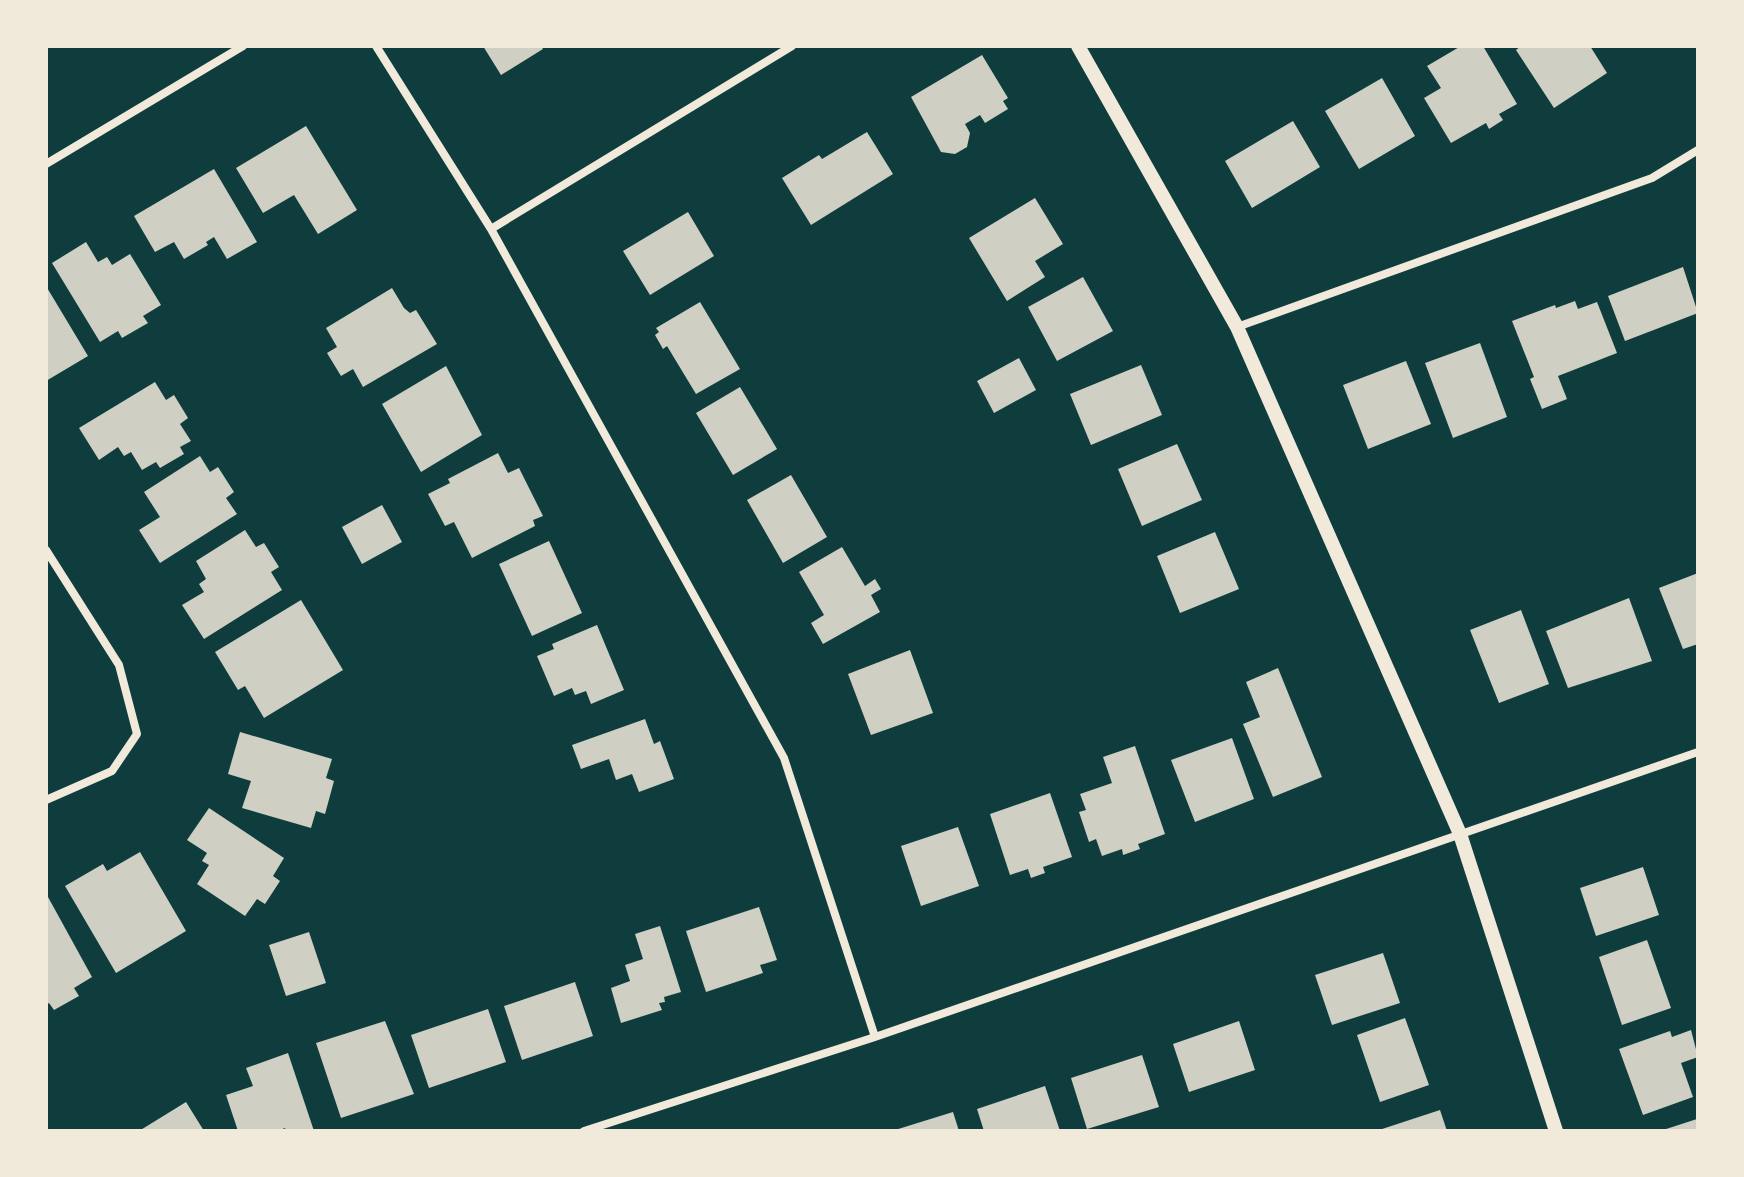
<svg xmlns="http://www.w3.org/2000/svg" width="1744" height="1177" font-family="'Libre Baskerville',serif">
<rect width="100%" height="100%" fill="#0f3d3e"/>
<path fill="#cfcfc3" d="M483,46H541L543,49L501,75Z
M1461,46H1483L1517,104L1499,114L1503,120L1489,129L1486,123L1451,143L1424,98L1441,88L1427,66Z
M1521,46H1590L1607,73L1554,108L1516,50Z
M982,55L1008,98L1003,101L1008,109L985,123L980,115L965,124L970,133L967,147L955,154L941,152L911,97Z
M1382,78L1415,136L1359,169L1325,111Z
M1293,121L1320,167L1252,208L1225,161Z
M306,126L357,210L318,234L294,195L263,213L236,168Z
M867,132L893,174L811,225L782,178L819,155L822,159Z
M214,169L257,242L227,259L214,237L206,242L208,245L184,259L174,242L155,252L134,216Z
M1035,198L1063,244L1035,261L1045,277L1007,301L969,238Z
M688,212L714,256L650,295L623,251Z
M86,242L98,262L107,257L112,265L130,254L161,305L143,316L148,323L122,338L118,331L100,342L52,263Z
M1683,267L1698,313L1625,341L1608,296Z
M1083,277L1113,331L1057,361L1028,307Z
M46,286L88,356L46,381Z
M392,288L404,308L410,313L416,310L437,344L363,387L353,369L341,376L327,353L337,347L326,328Z
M1575,301L1578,309L1597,302L1617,353L1558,376L1567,399L1542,409L1530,379L1534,377L1512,321L1555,305L1556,308Z
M700,302L740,369L696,394L667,346L663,349L655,335L659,332L656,328Z
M1480,343L1507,417L1453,438L1425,363Z
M1019,358L1036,390L994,413L977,381Z
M1406,361L1431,424L1368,449L1343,385Z
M1141,365L1162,415L1091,445L1070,394Z
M446,366L482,435L421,472L382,404Z
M155,382L166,400L174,395L188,418L180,424L191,441L180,447L184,454L160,468L156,462L142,470L131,452L124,456L118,447L99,460L79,428Z
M740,387L777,449L733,475L696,413Z
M1177,444L1202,500L1142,526L1118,469Z
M498,453L508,473L519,468L543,516L533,520L535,526L472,558L454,522L445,526L428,494L450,483L448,479Z
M200,456L210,472L218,467L234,492L226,498L237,514L160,563L139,530L160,517L144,492Z
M791,475L827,537L783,563L747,500Z
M382,505L402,542L362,564L342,527Z
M245,530L256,547L264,543L279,567L271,572L282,590L204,639L182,605L204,592L199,584L206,579L196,561Z
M1215,532L1239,589L1180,613L1157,556Z
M549,541L582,613L532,636L499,564Z
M842,547L865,586L875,579L881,589L871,595L880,612L823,644L811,623L824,615L799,572Z
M1698,573V644L1683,649L1659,588Z
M1629,598L1652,661L1568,688L1546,631Z
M301,600L343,670L264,718L245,686L238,690L215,652Z
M1521,610L1549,684L1499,703L1470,630Z
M597,625L624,690L591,704L586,691L575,695L572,688L554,696L537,656L554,649L552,644Z
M910,650L933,713L871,735L848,674Z
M1278,668L1322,777L1273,797L1243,724L1260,717L1246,682Z
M645,719L654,744L660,741L674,779L639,792L632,774L616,780L609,759L581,769L572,745Z
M240,732L332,759L326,778L334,781L325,814L316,811L311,828L242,808L251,781L228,774Z
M1232,738L1254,799L1195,822L1171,760Z
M1135,746L1165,834L1138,844L1140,849L1123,855L1122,849L1102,856L1096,839L1089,842L1079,812L1086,810L1080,794L1112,783L1103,757Z
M1050,793L1072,857L1043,867L1045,873L1031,878L1028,869L1010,875L990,814Z
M209,808L284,858L273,876L280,881L265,904L257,899L245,916L197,884L209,865L202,861L207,853L187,840Z
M958,827L979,886L921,906L901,846Z
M140,852L186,931L116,973L65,886L103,864L107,871Z
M1643,867L1659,915L1596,936L1580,888Z
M48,897L92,977L74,988L79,996L54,1010L49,1003L46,1005V898Z
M759,907L777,960L760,965L763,973L706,992L686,931Z
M660,926L681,992L664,997L665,1002L659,1003L662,1010L621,1023L611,988L630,981L625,965L643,959L635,934Z
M309,932L326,983L286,996L269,945Z
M1647,940L1671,1008L1622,1025L1599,957Z
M1383,953L1400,1003L1332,1025L1315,975Z
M575,982L593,1036L522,1060L504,1006Z
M488,1009L506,1062L429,1088L411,1035Z
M1405,1018L1429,1085L1380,1102L1357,1035Z
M385,1021L414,1094L341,1118L316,1043Z
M1239,1021L1255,1070L1189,1092L1173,1044Z
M1691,1030L1698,1057L1681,1063L1693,1097L1643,1115L1619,1049L1670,1031L1672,1037Z
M288,1053L314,1131H286L285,1128L278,1131H238L226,1095L253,1086L246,1068Z
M1142,1055L1159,1107L1087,1129L1071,1078Z
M1045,1086L1060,1131H984L977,1109Z
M186,1102L204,1131H139Z
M1440,1110L1447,1131H1379V1130Z
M953,1112L959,1131H895V1130Z
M1697,1119L1698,1131H1663V1130Z"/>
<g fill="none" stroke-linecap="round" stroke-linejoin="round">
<path stroke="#f1e9da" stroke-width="8" d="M376,46L491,229L784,758L875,1037
M46,164L243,46
M491,229L792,46
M1237,327L1652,178L1698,150
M46,550L119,665L137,734L112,771L46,800
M584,1131L875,1037L1698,752"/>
<path stroke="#f1e9da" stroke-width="14" d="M1078,46L1237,327L1460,834L1556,1131"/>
</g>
<rect width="1744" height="1177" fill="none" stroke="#f1e9da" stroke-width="96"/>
</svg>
